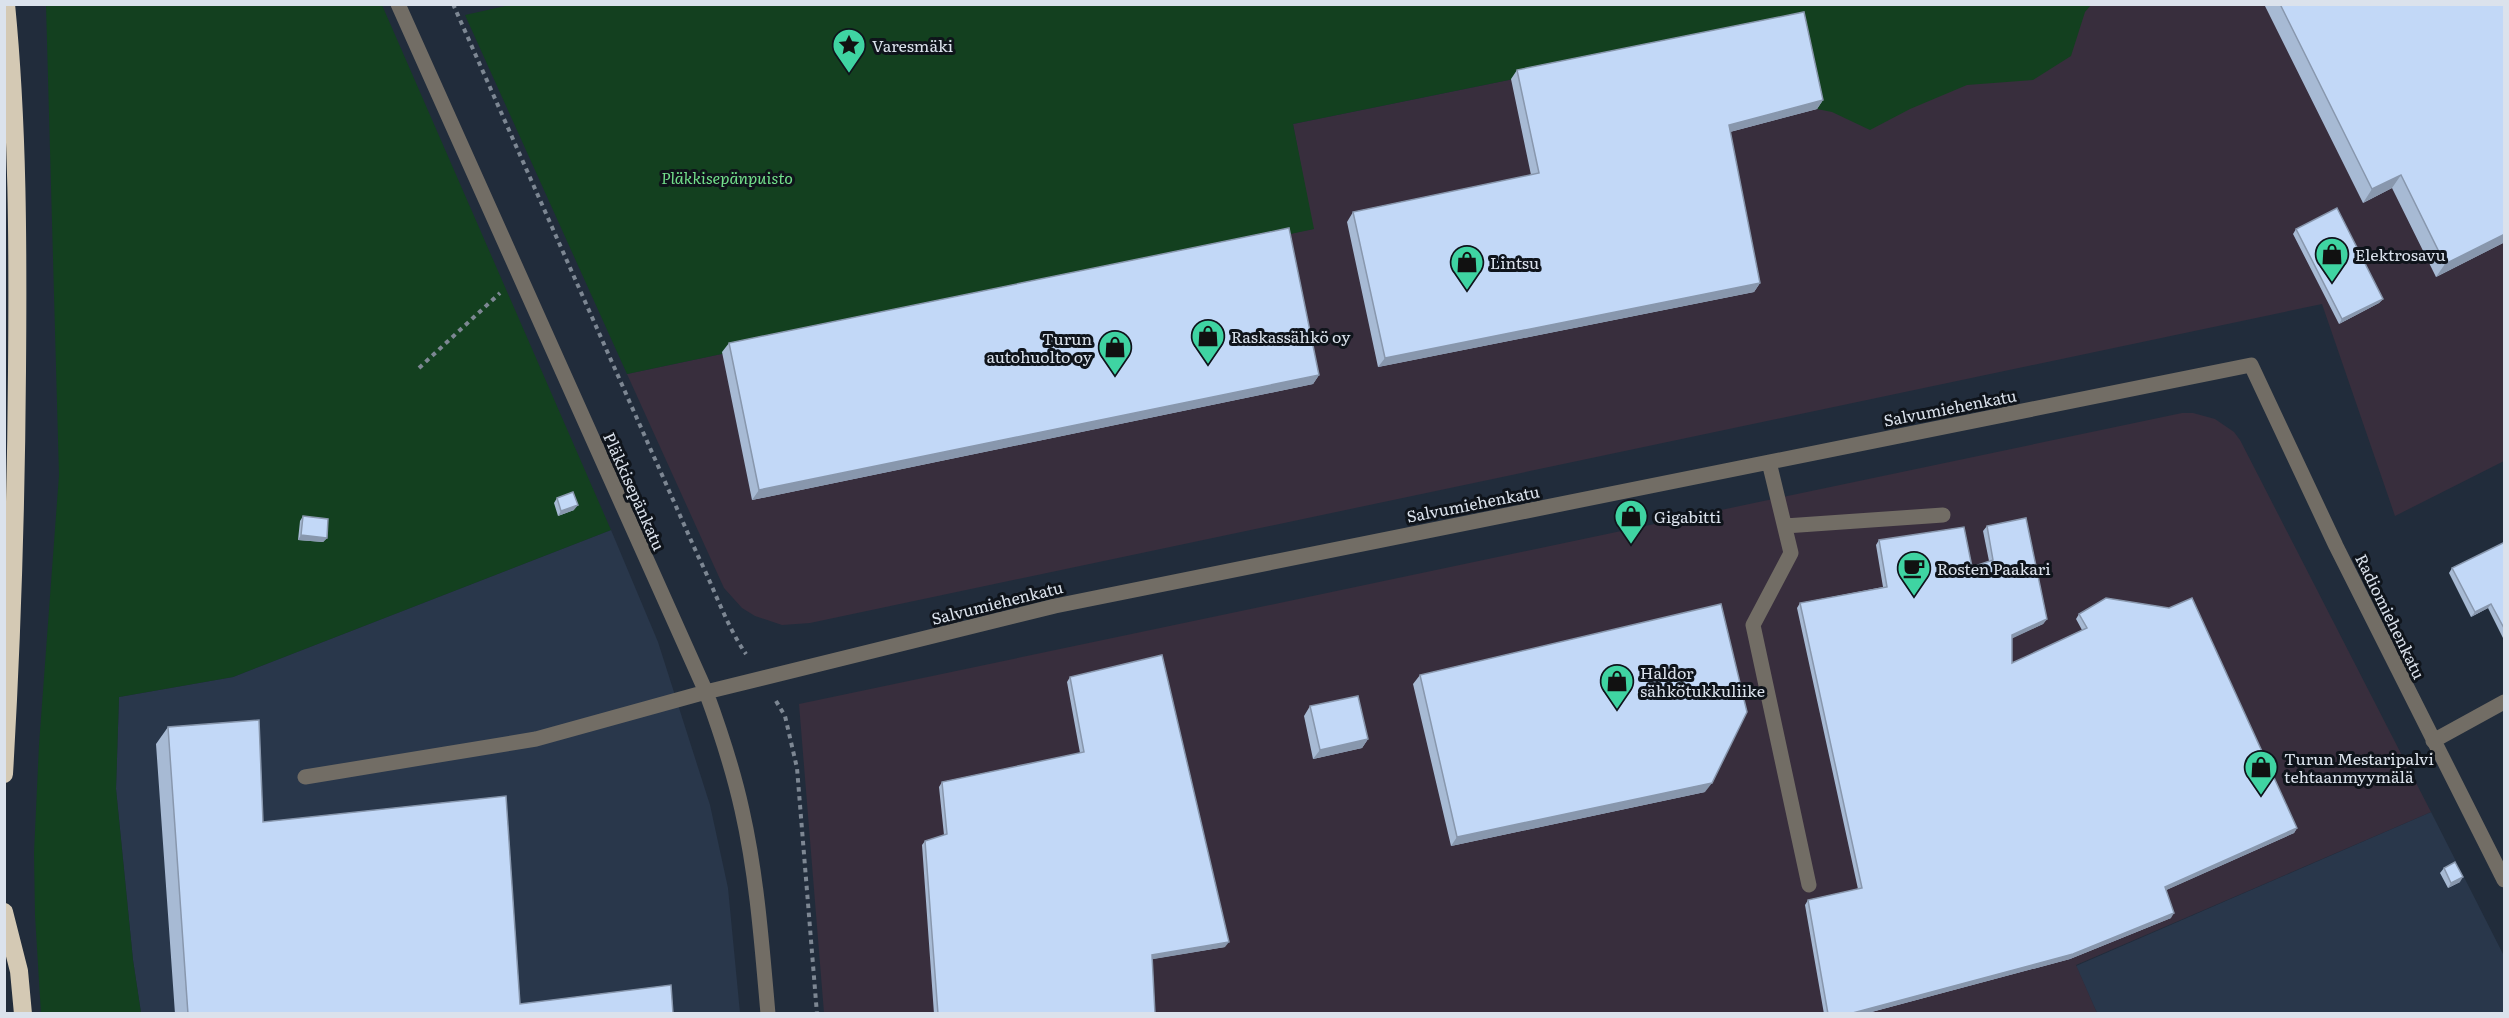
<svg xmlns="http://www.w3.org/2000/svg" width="2509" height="1018" font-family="Literata,serif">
<rect width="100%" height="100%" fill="#212c3b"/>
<path fill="#29374b" d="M611,530L658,642L710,805L728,888L740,1013H141L133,960L116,789L119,697L233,677Z
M2431,812L2504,956V1013H2097L2076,966Z"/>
<path fill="#382e3d" d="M1794,5H2504V461L2395,516L2322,304L810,623L782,625L755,616L742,608L724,588L627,374L1313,229L1293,124L1798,21Z
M2182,413H2193L2215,419L2234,432L2240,440L2431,812L2076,965L2097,1013H824L799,704Z"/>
<path fill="#13401f" d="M515,4L2091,5L2085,12L2071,56L2033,80L1967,85L1910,109L1870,130L1832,112L1817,109L1798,21L1293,124L1314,229L627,374L465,15Z
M46,5H382L611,530L233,677L119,697L116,789L133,960L141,1013L41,1014L35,915L34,853L39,745L59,475Z"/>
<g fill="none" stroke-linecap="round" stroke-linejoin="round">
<path stroke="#7d8793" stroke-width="4" stroke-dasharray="4.5 4.5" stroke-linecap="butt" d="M453,4L698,556C714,588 726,625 746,654
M419,368L500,293
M776,701L785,716L797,768L817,1014"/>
<path stroke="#726d65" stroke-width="15" d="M398,4L706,692C720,730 733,769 742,810C757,876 762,946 768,1014
M1769,462L1791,553L1753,625L1809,885
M1785,526L1943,515
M2433,741L2504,702
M305,777L536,739L706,692L1055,606L2251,365L2336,546L2504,880"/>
<path stroke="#d4c9b4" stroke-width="18" d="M4,774C12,639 16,505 17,371C18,249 18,126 6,4
M4,912L19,971L23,1014"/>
</g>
<path fill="#a7bad4" d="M2264,4H2505V242L2436,277L2392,188L2363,203Z
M1517,70L1823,100L1817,109L1730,132L1760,283L1754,292L1378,367L1347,222L1353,212L1531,175L1511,79Z
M2296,229L2383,299L2379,303L2339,324L2293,234Z
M729,343L1319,375L1313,384L752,500L722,352Z
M557,498L574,510L558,516L554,503Z
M303,516L327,538L323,542L298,540L300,521Z
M1987,526L2047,619L2043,624L2012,638V663L2082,630L2076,619L2079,614L2297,828L2294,833L2166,890L2171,918L2070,959L1864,1014H1824L1805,905L1808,900L1858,889L1797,608L1800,603L1883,587L1876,545L1879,540L1972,567L1989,561L1983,531Z
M2505,542V642L2488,608L2471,617L2449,573L2452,568Z
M1420,675L1705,792L1451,846L1413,684Z
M1070,677L1225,947L1152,959L1155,1014H934L922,845L925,841L944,835L939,787L942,782L1080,753L1067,682Z
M1310,706L1368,739L1362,748L1313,759L1304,716Z
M168,727L263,822L520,1004L673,1014H175L156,744Z
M2444,868L2460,882L2448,888L2440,873Z"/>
<path fill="#8897ad" d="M1823,100L1817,109L1722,134L1729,125Z
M2401,175L2392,188L2363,203L2372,189Z
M2505,234V242L2436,277L2445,264Z
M1760,283L1754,292L1378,367L1385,358Z
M2383,299L2379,303L2339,324L2342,319Z
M1319,375L1313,384L752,500L759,490Z
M578,505L574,510L558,516L561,511Z
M301,535L327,538L323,542L298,540Z
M2491,604L2488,608L2471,617L2475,612Z
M2047,619L2043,624L2009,640L2012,635Z
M1368,739L1362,748L1313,759L1320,750Z
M1712,783L1705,792L1451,846L1457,837Z
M2297,828L2294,833L2162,892L2165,887Z
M2463,877L2460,882L2448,888L2451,883Z
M2174,913L2171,918L2070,959L1864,1014H1849Z
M1229,942L1225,947L1148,960L1152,955Z"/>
<path fill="#c2d8f7" stroke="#8897ad" stroke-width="1.5" d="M2280,4H2505V234L2445,264L2401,175L2372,189Z
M1804,12L1823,100L1729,125L1760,283L1385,358L1353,212L1539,173L1517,70Z
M2337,208L2383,299L2342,319L2296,229Z
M1289,228L1319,375L759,490L729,343Z
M573,492L578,505L561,511L557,498Z
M303,516L328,519L327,538L301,535Z
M2026,518L2047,619L2012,635V663L2087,628L2079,614L2106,598L2169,608L2192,598L2297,828L2165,887L2174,913L2073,954L1849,1014H1828L1808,900L1862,888L1800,603L1887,587L1879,540L1964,527L1972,567L1993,560L1987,526Z
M2505,542V630L2491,604L2475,612L2452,568Z
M1721,604L1747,712L1712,783L1457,837L1420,675Z
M1162,655L1229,942L1152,955L1155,1014H938L925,841L947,834L942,782L1084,752L1070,677Z
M1358,696L1368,739L1320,750L1310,706Z
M259,720L263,822L506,796L520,1004L671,985L673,1014H188L168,727Z
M2455,862L2463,877L2451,883L2444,868Z"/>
<defs>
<g id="sight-pin" transform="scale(1.725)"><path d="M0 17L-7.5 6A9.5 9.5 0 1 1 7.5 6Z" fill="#3fd4a2" stroke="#0f141b"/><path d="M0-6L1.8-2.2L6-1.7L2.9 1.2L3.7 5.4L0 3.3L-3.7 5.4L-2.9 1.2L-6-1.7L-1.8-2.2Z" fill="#111"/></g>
<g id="shop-pin" transform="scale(1.725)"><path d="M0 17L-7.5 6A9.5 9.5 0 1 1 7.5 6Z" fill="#3fd4a2" stroke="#0f141b"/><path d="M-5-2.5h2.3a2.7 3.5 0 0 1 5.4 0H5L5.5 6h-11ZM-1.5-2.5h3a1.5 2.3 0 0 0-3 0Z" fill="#111"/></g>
<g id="cafe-pin" transform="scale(1.725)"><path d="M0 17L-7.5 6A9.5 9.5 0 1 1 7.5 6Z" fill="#3fd4a2" stroke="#0f141b"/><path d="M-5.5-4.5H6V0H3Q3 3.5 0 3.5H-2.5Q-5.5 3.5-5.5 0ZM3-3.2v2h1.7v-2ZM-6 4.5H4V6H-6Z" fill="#111"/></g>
</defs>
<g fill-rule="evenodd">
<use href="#sight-pin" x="849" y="45"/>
<use href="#shop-pin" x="2332" y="254"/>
<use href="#shop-pin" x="1467" y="262"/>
<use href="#shop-pin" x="1208" y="336"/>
<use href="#shop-pin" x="1115" y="347"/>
<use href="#shop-pin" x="1631" y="516"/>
<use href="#cafe-pin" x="1914" y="568"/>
<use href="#shop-pin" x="1617" y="681"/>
<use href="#shop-pin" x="2261" y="767"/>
</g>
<g text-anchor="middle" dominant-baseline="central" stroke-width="6" stroke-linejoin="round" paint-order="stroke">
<g font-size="16" fill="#dbe2ec" stroke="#0f141b" text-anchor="start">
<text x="872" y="45">Varesmäki</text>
<text x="2355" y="254">Elektrosavu</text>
<text x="1490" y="262">Lintsu</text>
<text x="1231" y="336">Raskassähkö oy</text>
<text x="1092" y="338" text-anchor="end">Turun<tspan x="1092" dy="18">autohuolto oy</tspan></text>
<text x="1654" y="516">Gigabitti</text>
<text x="1937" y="568">Rosten Paakari</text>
<text x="1640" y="672">Haldor<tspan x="1640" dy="18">sähkötukkuliike</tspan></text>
<text x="2284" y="758">Turun Mestaripalvi<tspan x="2284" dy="18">tehtaanmyymälä</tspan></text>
</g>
<g font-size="16" font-style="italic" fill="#73e08c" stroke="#0f141b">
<text x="727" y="177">Pläkkisepänpuisto</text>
</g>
<g font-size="16" fill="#dbe2ec" stroke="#0f141b">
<text transform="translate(1950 407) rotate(-11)">Salvumiehenkatu</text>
<text transform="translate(635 491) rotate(66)">Pläkkisepänkatu</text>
<text transform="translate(1473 503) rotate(-11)">Salvumiehenkatu</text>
<text transform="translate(997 602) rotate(-14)">Salvumiehenkatu</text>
<text transform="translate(2391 616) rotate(64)">Radiomiehenkatu</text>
</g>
</g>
<rect width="2509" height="1018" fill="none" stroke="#dbe2ec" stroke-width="12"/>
</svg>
